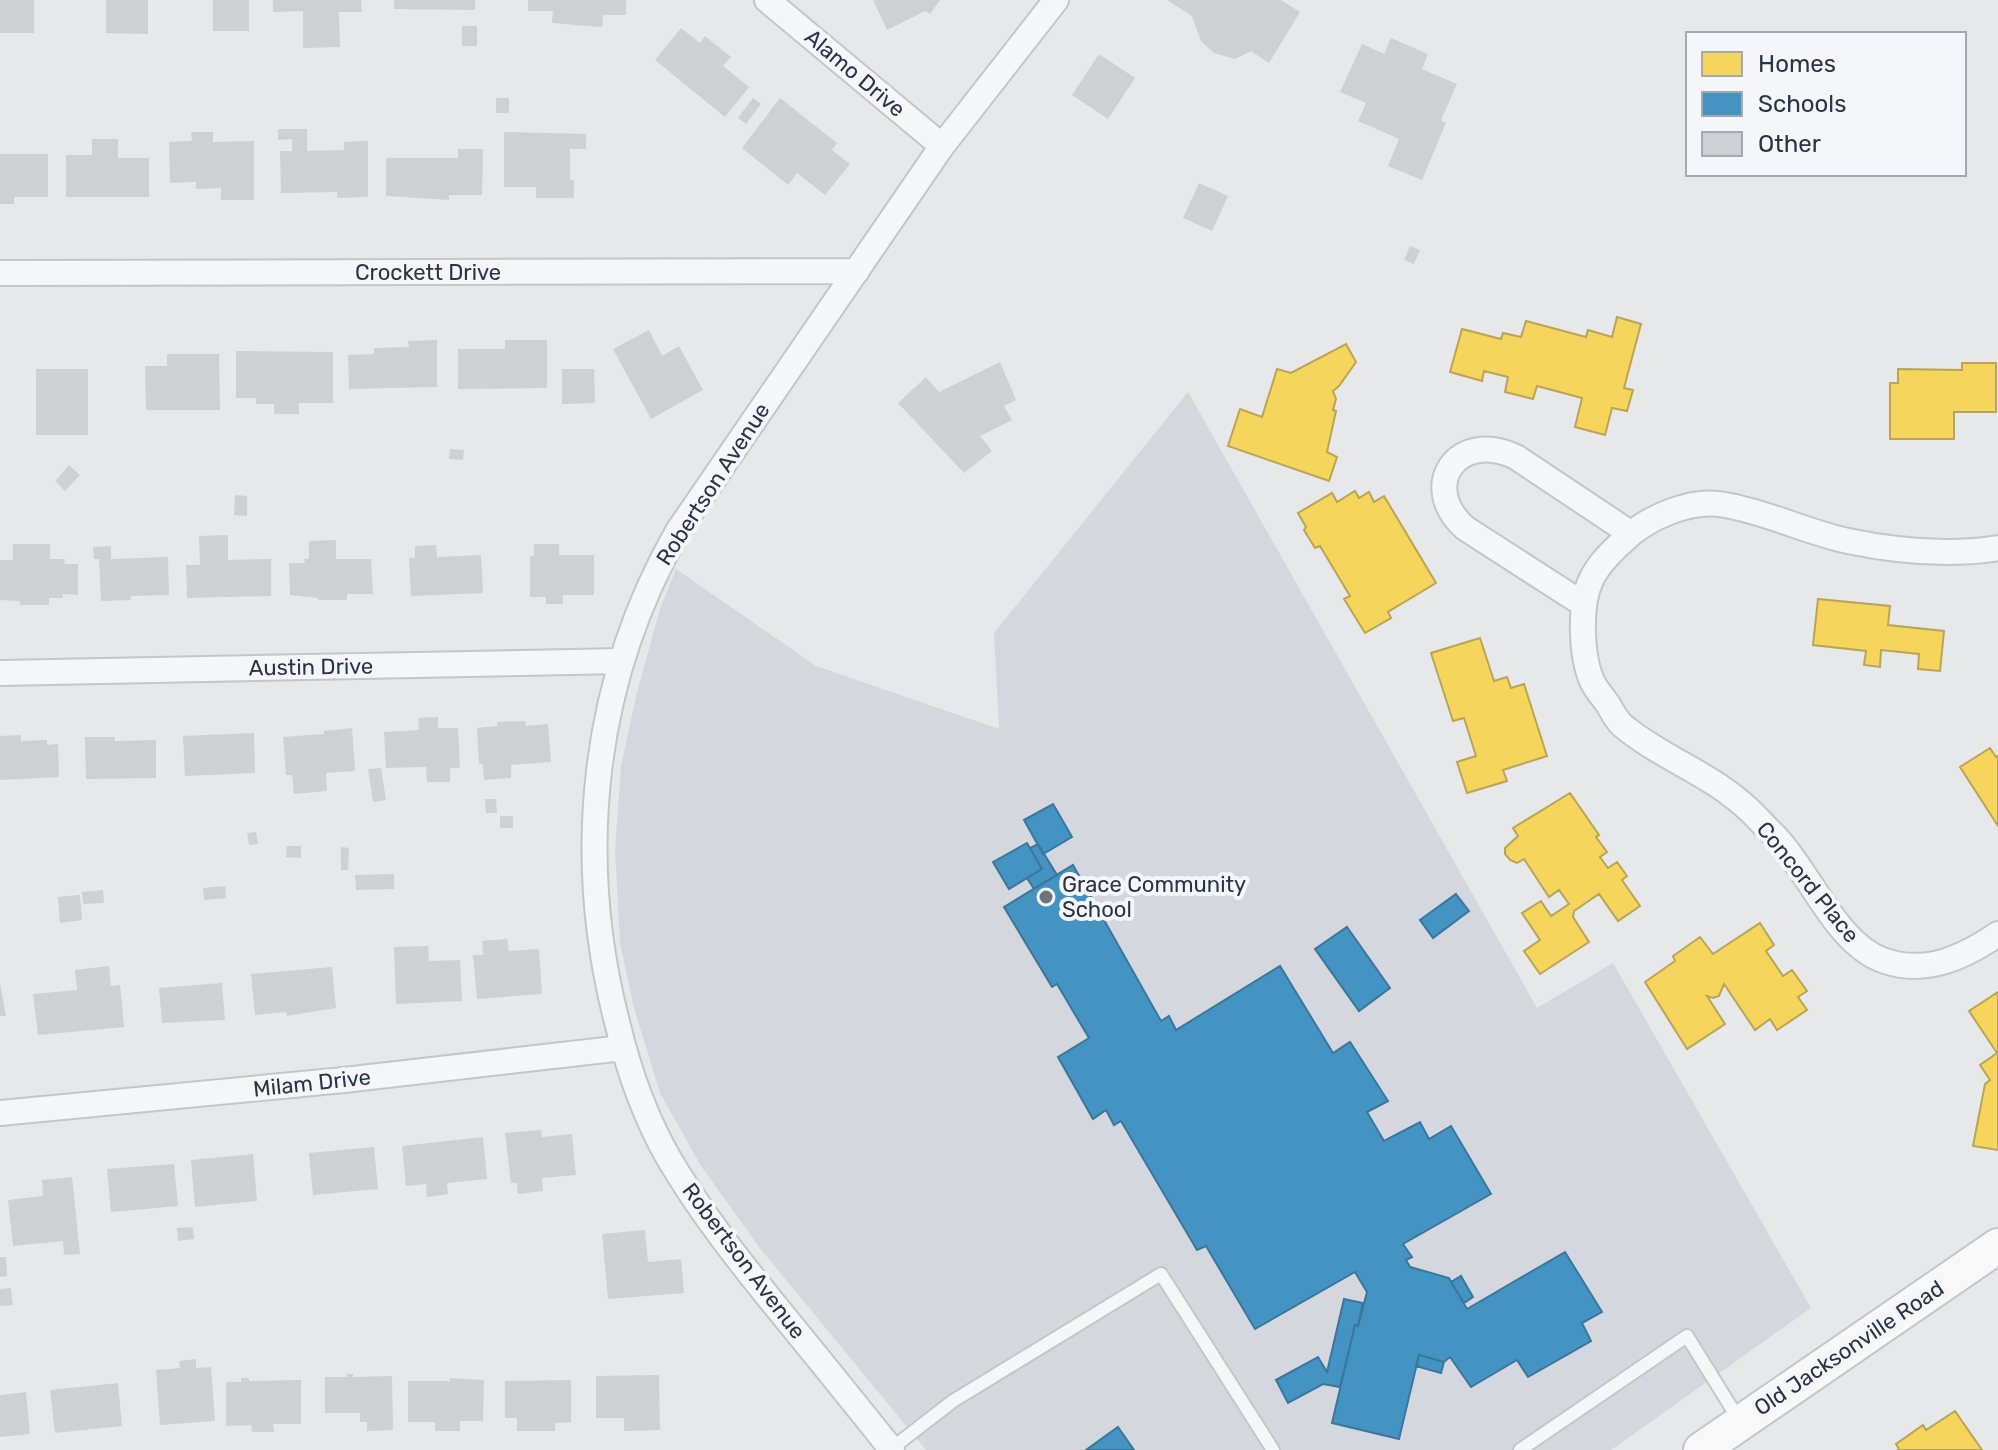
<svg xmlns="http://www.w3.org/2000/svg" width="1998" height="1450" font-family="Rubik,sans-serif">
<rect width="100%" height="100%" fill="#e6e8ea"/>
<path fill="#d4d7dd" d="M1188,392L1537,1008L1613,963L1811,1308L1611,1450H926L759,1247L701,1166L660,1093L634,1008L620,943L615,850L621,767L636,696L660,609L676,569L816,666L999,729L994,633Z"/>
<path fill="#f6d55c" stroke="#b9a555" stroke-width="2" d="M1617,317L1641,324L1624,388L1633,390L1627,411L1612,408L1605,435L1575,427L1582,398L1537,386L1533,399L1505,392L1508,377L1484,371L1482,381L1450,372L1462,329L1501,339L1503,333L1521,337L1526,321L1586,337L1588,330L1612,337Z
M1346,344L1356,362L1339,386L1333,391L1336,399L1333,410L1336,411L1327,452L1337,457L1329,481L1228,446L1240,409L1262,417L1277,369L1291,373Z
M1962,363H1996V412H1954V439H1890V383H1898V369L1962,370Z
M1355,491L1359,498L1369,492L1374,502L1384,496L1436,583L1388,612L1391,618L1365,633L1344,599L1350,596L1320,546L1315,548L1304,530L1306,527L1298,513L1332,493L1337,502Z
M1818,599L1890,606L1888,625L1944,631L1940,671L1918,669L1919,654L1881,650L1880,667L1864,665L1866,651L1813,645Z
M1480,638L1494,681L1507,677L1511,688L1524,684L1547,756L1503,770L1507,781L1467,793L1457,762L1476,756L1464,718L1453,721L1431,653Z
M1990,748L1996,757L1998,756V826L1960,767Z
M1570,793L1599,835L1596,837L1607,852L1600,857L1608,868L1617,862L1627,876L1622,880L1640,906L1618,921L1599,894L1574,911L1573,917L1589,942L1540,974L1524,951L1540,940L1522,913L1541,901L1551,916L1569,904L1559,890L1549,897L1524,859L1517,863L1510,860L1505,854V848L1518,836L1513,828Z
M1760,923L1774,945L1766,951L1783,976L1792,970L1807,991L1798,997L1807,1010L1777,1030L1770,1019L1755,1030L1724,984L1719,996L1713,998L1707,996L1725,1024L1687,1049L1645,982L1675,961L1673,956L1700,937L1713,954Z
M1998,992V1150L1973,1146L1985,1084L1990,1080L1980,1065L1997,1053L1969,1011Z
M1955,1411L1982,1450H1897L1899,1449L1896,1444L1923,1425L1926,1430Z"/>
<path fill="#4393c3" stroke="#3c769d" stroke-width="2" d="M1053,804L1072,837L1043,854L1024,820Z
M1027,843L1042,869L1009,889L993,862Z
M1038,844L1057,875L1034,889L1027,878L1042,869L1030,848Z
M1073,865L1161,1021L1169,1016L1176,1030L1280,966L1333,1053L1350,1042L1388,1101L1367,1112L1384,1141L1420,1122L1429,1139L1451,1126L1491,1194L1403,1244L1412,1257L1406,1260L1410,1267L1449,1278L1467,1309L1565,1252L1602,1312L1582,1323L1591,1341L1528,1377L1517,1360L1471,1387L1450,1357L1444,1362L1419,1355L1399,1439L1332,1423L1355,1325L1358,1326L1367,1292L1355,1272L1255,1329L1206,1246L1197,1250L1121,1121L1114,1125L1106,1110L1093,1119L1058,1057L1089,1038L1057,984L1052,987L1004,907Z
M1456,894L1469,911L1433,938L1420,920Z
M1347,927L1390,988L1359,1011L1315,949Z
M1461,1276L1473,1297L1464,1303L1451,1282Z
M1344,1299L1363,1303L1358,1326L1355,1325L1340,1387L1323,1384L1288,1403L1276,1380L1318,1357L1327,1372Z
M1419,1355L1444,1362L1441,1373L1416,1366Z
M1118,1427L1134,1450H1086Z"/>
<path fill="#ced0d3" d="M0,0H34V33H0Z
M106,0H148V34L106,33Z
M213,0H249V31H213Z
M273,0H361L362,12H339L340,47L303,48V11L273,12Z
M394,0H475V10L394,9Z
M528,0H626V15H603L602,27L552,23L553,11H528Z
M873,0H940L930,14L925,11L887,30Z
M1167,0H1281L1300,12L1269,63L1251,51L1235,59L1214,53L1201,41L1192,16Z
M462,26H477V46H462Z
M681,28L700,43L705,36L731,57L723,66L749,87L725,117L655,60Z
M1391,38L1428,54L1422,69L1457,84L1441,120L1446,123L1422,180L1388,166L1399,139L1358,121L1366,103L1340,92L1362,44L1384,54Z
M1099,54L1135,78L1108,119L1072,95Z
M496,98H509V113H496Z
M753,98L761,104L746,124L738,118Z
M780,98L837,143L832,150L850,164L825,195L797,173L788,185L742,148Z
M278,129H307V151L344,150V142L368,141V197L337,198V192L281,193L280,151H292V139L278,140Z
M191,132H213V142L254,141V200H221V188L196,189V182L170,183L169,142L192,141Z
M504,132L586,134V149H570V180H574V198H536V187H504Z
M92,139H118V158H149V197H66V155H92Z
M458,149H483L482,195H449V200L386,196V158H458Z
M0,154H48V197H14V204H0Z
M1199,183L1228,196L1212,231L1183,218Z
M1410,246L1420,250L1414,264L1404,260Z
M649,330L662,356L679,346L703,390L651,419L613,349Z
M437,340V387L349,389L348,355L374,354V348L409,347L408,341Z
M505,340H547V388L458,389V349H505Z
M236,351L333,352V403H299V414H274V404H256V398H236Z
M167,354H219L220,410H146L145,366H167Z
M1000,362L1016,400L1004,406L1012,420L980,436L992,451L964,473L898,403L926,377L939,392Z
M36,369H88V435H36Z
M562,369H594L595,403L562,404Z
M450,449L464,450L463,460L449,459Z
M69,465L80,475L65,491L55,481Z
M235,495L247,496V516L234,515Z
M228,535V560L271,559V596L187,598L186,565H200L199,536Z
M336,540V559H371L373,594H347V600H319L318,598L290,595L289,563H305L304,559H309V541Z
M13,544H50V559H65L64,564H78V595L63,594V598H49V605H20V601L0,600V560H13Z
M534,544H559V555H594V595H563V604H546V597H530V556H534Z
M436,545L437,557L481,555L483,593L411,596L409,558H415V546Z
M111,546V559L168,557L169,595L131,596V600L101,601L99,559H94L93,547Z
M438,717V728H458L460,768H450V782H427L426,767L386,768L384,732L419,730L418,718Z
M525,721L526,726L548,724L551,762L511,765V778L484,780L483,764H479L477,728L497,726V722Z
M352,728L355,771L326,773L327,791L294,794L292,775H286L283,737L324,734V731Z
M254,733L255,773L185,776L183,736Z
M21,735V741L47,740V745L58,744L59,777L0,780V736Z
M85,737H115V741L156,740V778L86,779Z
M381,768L386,800L373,802L368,769Z
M485,799H496L497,813H486Z
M500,816H513V828H500Z
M256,832L258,844L249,845L247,833Z
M287,846H301V858L286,857Z
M341,847L349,848L348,870H341Z
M394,874V889L356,890L355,875Z
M225,886L226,898L204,900L203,888Z
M103,890L104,903L83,904L82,892Z
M80,895L82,920L60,923L58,897Z
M507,939L509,951L539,949L542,994L477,999L473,955H483L482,941Z
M428,946L429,961L460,960L462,1001L396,1004L394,947Z
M109,966L111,986L120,985L124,1027L38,1035L33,994L77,990L75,970Z
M332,967L336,1008L287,1016L286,1012L255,1015L251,974Z
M0,983L6,1016H0Z
M222,983L225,1020L162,1023L159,988Z
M541,1130L542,1137L572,1134L576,1175L542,1178L543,1191L518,1194L517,1183H511L505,1133Z
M483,1137L487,1179L447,1183L448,1194L427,1197L426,1184L406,1186L402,1146Z
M374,1147L378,1189L313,1195L309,1153Z
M253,1154L257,1201L195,1207L191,1160Z
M174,1164L178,1206L111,1212L107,1169Z
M72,1177L80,1254L64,1255L63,1241L13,1246L8,1200L43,1196L42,1180Z
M193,1227L194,1239L178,1241L177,1228Z
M645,1230L648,1262L681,1259L684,1293L608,1299L602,1234Z
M0,1257H6L7,1276L0,1277Z
M11,1288L13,1305L0,1306V1289Z
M196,1359V1368L211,1367L215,1421L160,1425L156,1370L180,1368L179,1361Z
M347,1374H353V1377L392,1376L393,1430L367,1431V1422H360V1413H325V1377H347Z
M659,1375L660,1430L624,1431V1418H596V1376Z
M241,1378H249V1381L301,1380V1424H273L274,1432H252L251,1425L226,1426V1382H241Z
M450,1378L484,1380L483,1421H460V1431H435V1422H408V1381H450Z
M571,1380V1422L555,1423V1431H517V1418H505V1381Z
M118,1383L122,1426L55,1433L50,1390Z
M26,1392L30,1434L0,1437V1395Z"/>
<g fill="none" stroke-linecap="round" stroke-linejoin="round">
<g stroke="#c4c6c8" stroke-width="16">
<path id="lane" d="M891,1449L953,1401L1161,1274L1273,1450
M1520,1450L1687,1336L1739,1420"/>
</g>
<g stroke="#c4c6c8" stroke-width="28">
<path id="street" d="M767,0L942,146
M0,273L857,271
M1998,548C1949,556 1896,551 1848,541C1806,532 1767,512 1725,505C1691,498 1645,518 1621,543C1609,554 1598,565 1591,580C1579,605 1581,656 1592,681C1596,690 1604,698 1609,706C1613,713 1617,721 1623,726C1659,756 1705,772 1740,802C1753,812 1763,825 1775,836C1810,872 1836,945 1885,961C1927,975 1964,957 1998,934
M1583,604L1465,528C1419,487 1456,429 1516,457L1630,533
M0,673L622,661
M0,1113L344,1080L623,1048
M892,1450C853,1401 814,1353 774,1304C736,1257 699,1210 668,1157C644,1115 628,1068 617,1022C574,855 592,681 678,531L942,146L1056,0"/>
</g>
<g stroke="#c4c6c8" stroke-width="38">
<path id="secondary" d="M1701,1450L1998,1246"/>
</g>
<use href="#lane" stroke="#f5f6f7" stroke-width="12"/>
<use href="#street" stroke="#f5f6f7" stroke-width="24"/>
<use href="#secondary" stroke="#f8f8f8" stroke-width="34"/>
</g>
<circle fill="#6c737f" stroke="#f4f6f9" stroke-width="3" cx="1046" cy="897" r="8"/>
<g text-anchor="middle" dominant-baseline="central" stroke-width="8" stroke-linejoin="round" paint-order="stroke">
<g font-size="22" fill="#2b3445" stroke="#f4f6f9">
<text transform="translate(855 73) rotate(40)">Alamo Drive</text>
<text x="428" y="272">Crockett Drive</text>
<text transform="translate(713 484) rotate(-57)">Robertson Avenue</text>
<text transform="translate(311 667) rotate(-1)">Austin Drive</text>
<text transform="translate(1808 882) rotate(51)">Concord Place</text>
<text transform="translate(312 1083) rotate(-6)">Milam Drive</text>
<text transform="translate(744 1261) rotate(53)">Robertson Avenue</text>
<text transform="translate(1849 1348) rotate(-34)">Old Jacksonville Road</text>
</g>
<g font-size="22" fill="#2b3445" stroke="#f4f6f9" text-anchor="start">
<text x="1062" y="884">Grace Community<tspan x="1062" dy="25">School</tspan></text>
</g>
</g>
<rect x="1686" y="32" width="280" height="144" fill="#f4f6f9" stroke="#a4a8b1" stroke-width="2"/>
<rect x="1702" y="52" width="40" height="24" fill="#f6d55c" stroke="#a4a8b1" stroke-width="2"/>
<text x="1758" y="72" font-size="24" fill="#2b3445">Homes</text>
<rect x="1702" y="92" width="40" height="24" fill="#4393c3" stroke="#a4a8b1" stroke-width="2"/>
<text x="1758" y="112" font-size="24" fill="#2b3445">Schools</text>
<rect x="1702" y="132" width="40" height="24" fill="#ced0d3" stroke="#a4a8b1" stroke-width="2"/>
<text x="1758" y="152" font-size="24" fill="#2b3445">Other</text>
</svg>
